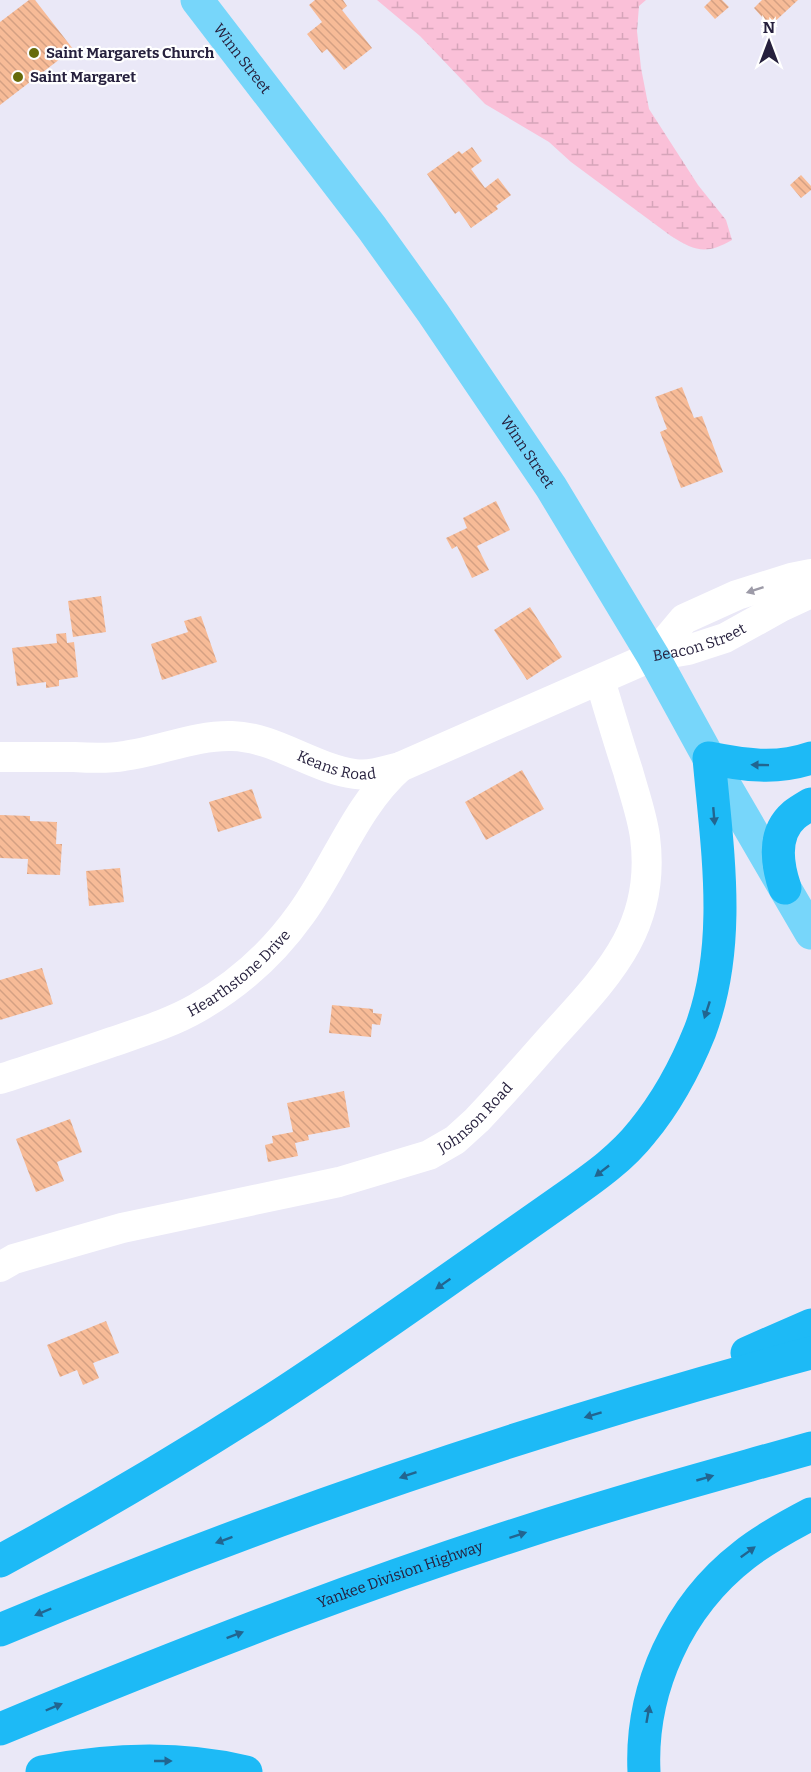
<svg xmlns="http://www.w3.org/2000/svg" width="811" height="1772" font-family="Bitter,serif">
<defs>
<pattern id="wetland-marsh" width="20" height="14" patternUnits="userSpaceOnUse" patternTransform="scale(1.5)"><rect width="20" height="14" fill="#fac0d8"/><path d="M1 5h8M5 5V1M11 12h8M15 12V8" fill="none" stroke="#d6a5ba"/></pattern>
<pattern id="building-back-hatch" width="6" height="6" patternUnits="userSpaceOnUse" patternTransform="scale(1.5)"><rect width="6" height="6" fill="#f7bb97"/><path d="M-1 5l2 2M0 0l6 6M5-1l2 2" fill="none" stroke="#d4a083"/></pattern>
</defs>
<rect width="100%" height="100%" fill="#eae8f7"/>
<path fill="url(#wetland-marsh)" d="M377,0H646L639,6L637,31L641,68L649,109L698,185L726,220L732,240C706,255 695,251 671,236L571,162L549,142L485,104L420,36Z"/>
<path fill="url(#building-back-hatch)" d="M29,0H35L73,49L0,105V22Z
M315,0H343L347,6L342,10L372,48L344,70L327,49L322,53L307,34L322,22L309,5Z
M711,0H722L729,7L715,19L704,7Z
M762,0H798L770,26L754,8Z
M472,147L482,161L471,169L485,188L498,178L511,195L496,206L498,209L471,228L459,211L455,214L427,174L459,151L462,154Z
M801,175L811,186V190L801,198L790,185Z
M682,387L694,418L702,416L723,472L681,488L660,432L667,429L655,397Z
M496,501L510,530L477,546L489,570L472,578L457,546L452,549L446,538L467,528L463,518Z
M101,596L106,632L73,637L68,601Z
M530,607L562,657L527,680L494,630Z
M201,616L217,662L162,680L151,644L188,632L184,621Z
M66,633L67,643L74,642L78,677L59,680V686L46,688V682L17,686L12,648L57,643L56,634Z
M522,770L544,809L486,840L465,802Z
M252,789L262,818L218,832L209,802Z
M0,815L30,816V821L57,822L56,844H62L60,875L27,874L28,859L0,858Z
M120,868L124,902L89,906L86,871Z
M42,968L53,1004L0,1020V980Z
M332,1005L373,1009V1013L382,1014L380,1025L372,1024L371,1037L329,1033Z
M344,1091L350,1127L308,1135L309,1140L295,1143L298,1156L268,1162L265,1145L273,1143L272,1136L293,1132L287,1103Z
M70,1119L82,1152L57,1162L64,1181L36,1192L16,1139Z
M106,1321L119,1353L93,1363L99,1378L83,1385L77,1370L60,1377L47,1345Z"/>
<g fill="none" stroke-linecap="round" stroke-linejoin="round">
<g stroke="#fff" stroke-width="30">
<path d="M653,656L684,619L737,595L791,578L811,574"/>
<path id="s1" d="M0,757C25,757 49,757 74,757C90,758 107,759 124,756C161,751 195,735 232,736C275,737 312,768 355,774C370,776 385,771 400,767L653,656L688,650L725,638L781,607L811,593"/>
<path id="s2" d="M0,1079C37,1067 75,1055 112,1042C141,1032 171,1023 197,1008C237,985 274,952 301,914C336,866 355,807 400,767"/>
<path id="s3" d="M0,1267L14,1259L122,1228L339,1182L429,1155L455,1140L477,1120C502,1094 526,1066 550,1039C606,977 657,929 645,837C642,815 634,793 628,771C618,741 609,710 600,680"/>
</g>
<path stroke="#77d6fa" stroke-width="33" id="s4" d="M197,0L372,228L433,313L551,487L653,656L709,758L811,933"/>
<g stroke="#1dbaf6" stroke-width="33">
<path d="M785,888C777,864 772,834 794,815C799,811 806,807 811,804"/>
<path d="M747,1353L811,1325"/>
<path d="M0,1561C89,1513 177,1461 263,1406C335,1360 405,1310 475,1261C504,1241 533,1220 562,1200C590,1180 620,1160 642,1132C666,1103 686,1066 700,1031C733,943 717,849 709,758C743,765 777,770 811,758"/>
<path d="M0,1630C264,1519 535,1427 811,1353"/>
<path id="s5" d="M0,1729C193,1649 388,1573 588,1512C662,1489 737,1469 811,1448"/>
<path d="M42,1772C109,1759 179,1756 246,1772"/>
<path d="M644,1772C640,1689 678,1606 744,1555C764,1539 788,1526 811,1514"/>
</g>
</g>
<defs><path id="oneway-solid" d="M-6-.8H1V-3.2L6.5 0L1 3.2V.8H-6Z" transform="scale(1.5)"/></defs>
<use fill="#9d9ba8" href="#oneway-solid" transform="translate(755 590) rotate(162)"/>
<g fill="#226590">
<use href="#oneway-solid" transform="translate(760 765) rotate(-179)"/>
<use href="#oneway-solid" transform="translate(714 816) rotate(85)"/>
<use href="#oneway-solid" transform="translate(707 1010) rotate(108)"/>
<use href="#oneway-solid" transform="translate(602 1171) rotate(142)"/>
<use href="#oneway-solid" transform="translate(443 1284) rotate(145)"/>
<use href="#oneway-solid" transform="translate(593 1415) rotate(163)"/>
<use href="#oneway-solid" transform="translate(408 1475) rotate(161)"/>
<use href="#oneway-solid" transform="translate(705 1478) rotate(-16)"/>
<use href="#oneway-solid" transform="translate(518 1535) rotate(-18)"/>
<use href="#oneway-solid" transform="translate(224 1540) rotate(160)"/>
<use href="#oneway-solid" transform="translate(748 1552) rotate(-36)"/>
<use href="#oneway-solid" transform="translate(43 1612) rotate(157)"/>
<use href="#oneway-solid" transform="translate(235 1635) rotate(-21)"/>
<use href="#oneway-solid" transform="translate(54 1707) rotate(-23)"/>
<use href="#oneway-solid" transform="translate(648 1714) rotate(-80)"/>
<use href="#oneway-solid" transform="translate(163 1761)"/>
</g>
<g fill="#676b0b" stroke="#fff" stroke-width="2">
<circle cx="34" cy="53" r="6"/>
<circle cx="18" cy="77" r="6"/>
</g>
<g text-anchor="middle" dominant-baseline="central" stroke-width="4.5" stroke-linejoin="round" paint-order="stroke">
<g font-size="15" font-weight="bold" fill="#26203d" stroke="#fff" text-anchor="start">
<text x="46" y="53">Saint Margarets Church</text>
<text x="30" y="77">Saint Margaret</text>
</g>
<g font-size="15" fill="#26203d" stroke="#fff">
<text stroke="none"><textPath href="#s4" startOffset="74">Winn Street</textPath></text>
<text stroke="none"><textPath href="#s4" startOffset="560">Winn Street</textPath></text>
<text stroke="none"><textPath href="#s1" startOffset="734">Beacon Street</textPath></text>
<text stroke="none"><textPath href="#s1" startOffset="344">Keans Road</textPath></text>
<text stroke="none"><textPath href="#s2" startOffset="264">Hearthstone Drive</textPath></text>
<text stroke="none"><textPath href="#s3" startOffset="504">Johnson Road</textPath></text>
<text stroke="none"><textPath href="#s5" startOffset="429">Yankee Division Highway</textPath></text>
</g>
</g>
<g transform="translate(769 42)" stroke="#ffffff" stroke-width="4.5" paint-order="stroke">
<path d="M0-4.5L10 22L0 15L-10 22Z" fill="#26203d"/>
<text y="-9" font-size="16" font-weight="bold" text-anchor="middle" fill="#26203d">N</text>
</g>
</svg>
